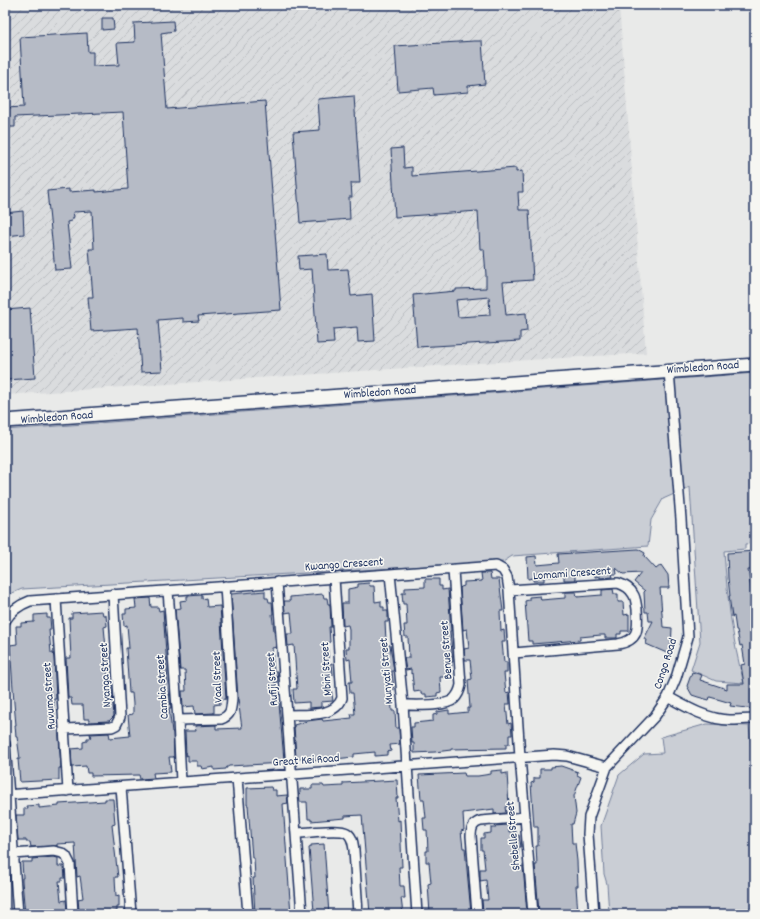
<svg xmlns="http://www.w3.org/2000/svg" width="760" height="919" font-family="Dekko,sans-serif">
<defs>
<pattern id="industrial-furrows" width="10" height="10" patternUnits="userSpaceOnUse"><rect width="10" height="10" fill="#dadcde"/><path d="M-1 1l2-2M0 10L10 0M9 11l2-2" fill="none" stroke="#babdc1"/></pattern>
</defs>
<rect width="100%" height="100%" fill="#e9eae9"/>
<filter id="ink" filterUnits="userSpaceOnUse"><feTurbulence type="fractalNoise" baseFrequency=".025" numOctaves="2"/><feDisplacementMap in="SourceGraphic" scale="8" xChannelSelector="R" yChannelSelector="G"/><feConvolveMatrix kernelMatrix="1 2 1 2 8 2 1 2 1" color-interpolation-filters="sRGB"/></filter>
<g filter="url(#ink)">
<path fill="url(#industrial-furrows)" d="M5,5H619L646,353L480,363L5,395Z"/>
<path fill="#caced5" stroke="#727e9a" d="M755,373V543L745,544V549L724,551C727,595 732,640 744,683L716,681L691,670L700,642L690,487L663,499L651,520L648,546L512,556L503,562L22,589L5,596V430Z
M707,724L749,726L755,777V914H609L607,884L604,874L601,826L619,775L644,754L663,753L661,737Z"/>
<path fill="#b6bbc6" stroke="#1b2f5e" fill-rule="evenodd" d="M102,18H113L114,29L102,30Z
M173,21L174,31L161,33L167,109L265,101L281,310L198,316L199,321L183,322V318L158,320L162,371L141,372L138,328L91,331L88,297H93L89,249H94L92,211L73,212L74,217L71,221L67,222L72,269L55,270L47,191L69,189V192L96,190V192L128,189L123,112L15,117V127H5V108L24,107L20,37L87,33L88,52H93V66L119,65L117,43L135,42L134,23Z
M474,41H482L485,84L468,86V92L434,95L433,88L398,91L395,46Z
M354,96L360,183H351L352,197H349L350,219L300,223L293,132L320,130L318,99Z
M403,148L404,168L412,167V176L516,168V172L522,171L523,192H518L519,210H529L533,280L503,282L506,315L526,313L527,331L520,332V341L417,347L413,295L456,291V289L486,288V275L484,249H480L478,211L395,217L391,149ZM489,297L490,315L458,317L456,300Z
M23,211L24,234L6,236V233H5V213Z
M327,254L328,270L348,269L351,296L372,294L375,341L358,342L357,327L333,329L334,343L317,344L312,269L299,270L298,256Z
M30,308L35,378L7,380L5,356V310Z
M638,549L645,553L644,556L656,569L661,565L668,575L669,588H660L663,627L672,628L671,648L669,654L646,644L647,640L644,639L653,621H649L648,612H645L644,592L645,591L634,582L641,573L623,574L616,568L617,574H612L613,577L600,578V576L595,577V573L575,575V580H564V576L544,577V581H533V578L528,579L527,557L536,556L537,565L559,563L558,554Z
M755,551V570H748L755,613V709L730,706L731,703L710,697L709,700L698,697L692,695L687,686L692,672L702,675L700,680L727,689V684H744L741,665L745,664L742,645L740,646L737,630H736L734,616L732,617L729,596H730L728,578L727,553Z
M481,573H490L491,579H499L503,611H500L501,631L504,630L505,642H502L504,662H507V673H504L506,693L509,692L510,704H506L508,724L511,723L512,735H509V744H506V748L451,749V750L435,752L414,753V743H412L411,727H414V723L433,721V715L437,714V712L449,710V714L468,712V708H470L468,680L472,679L470,660H465L464,649L469,648L467,629L463,630L460,588L461,587L464,586V582L482,581Z
M425,579H439V586H442V590L448,589L451,631H450L453,662H451L452,666L448,667L449,671H446L447,677H440L441,692L437,693V696L426,697V694H421V691L414,692L412,673L411,674V669L406,670L404,658H409L408,637H405L404,625H407L406,604H403L402,593H405V588L425,587Z
M369,583L370,586H374L375,602L381,601V607H384V611H388V622H385L386,641L387,645H390L394,671H392L394,690H391L392,711H395L396,728H399L400,744L390,745L391,751L387,752V755L375,756V752L354,754V757L335,759L310,761V758L296,759L294,725L307,721L322,719L323,721L352,718L351,714H355L353,693H350L349,682H352L350,659L347,660L346,648H349V629L348,625L343,626L342,603H348V589L358,587V584Z
M613,589L614,594H618V602H623L624,615L629,614V631H621V634H617V638H605V635H601L580,637V640L532,644V641H528L525,601L529,600V597L540,596L541,600L565,598V592H576L577,597L602,595V590Z
M265,591V598H268L269,602H272L273,614H272L276,647L272,648L273,660L274,671H277L278,682H275L277,703H279L284,760L283,763L229,766L226,768V769L214,770V767L202,769L201,766H197V761H188V755L186,756L185,731H196L195,726L216,725V729L242,728L238,699L231,594Z
M323,594L324,598H327L328,604H330L331,627H329L330,642L327,643L329,664L332,663L333,675H329L333,701L321,702V707L309,708V702L294,703L293,689H297L294,645L288,646L287,634H293L291,612L285,613L284,601H290V597Z
M202,595V599L206,598L207,607L220,606L226,698V699L220,700V704L214,705V713L195,714L194,706L183,707L182,691H186L185,670H180L175,609L181,608L180,601L187,600V596Z
M150,598L151,607H158L159,611L163,610L168,682L171,708H169L172,732H173L174,757H169L171,772L153,773L154,778L140,779L139,775L91,776V773H87L86,766L72,767L71,749L83,748V742L87,741V738H91L90,734L109,733L110,738L130,736L128,715L133,714V704L132,693H129L126,648H129L127,625L124,626L123,614H126V609L136,608L135,599Z
M102,611L103,615H106L107,626L104,627L106,648H108L109,659H106L108,680H111L114,716L109,721L89,722V719H84L83,705H72L71,698H68L66,658H71L69,618H72V613Z
M47,614V618H50L51,630H49L51,653H53L54,658L56,699H54V710L55,722H58L61,768H59V780L20,782L18,759H20L17,737H16L15,725H16L14,703L10,645L17,644L16,626H21V623L34,622V615Z
M561,766L578,772L577,775L581,777L574,796L576,813L573,824H571L572,843H575L577,861L578,886H576L578,914H544V912H539L535,865H537L536,846H538V827H534L531,783L534,782V778H540V769H551V767Z
M502,770V774L507,773L509,806L505,807L506,813L494,814V809L463,813L464,830L461,831L463,848H465L471,913L470,914H430L428,884L431,883L429,862H426V851H428L427,830H424L423,818H426L424,799H421L419,775L464,773L465,776H478L491,774V771Z
M397,780L398,798H396L398,821L400,820L402,867H399L400,886H404L405,898H401L403,914H370L362,815L345,816V818L311,821V819H308L307,802H300L299,794L300,793V789H312V785H323L324,787L343,786V783Z
M271,787L272,790H276V796L287,795L288,803L283,804L291,914H255L253,878H255L254,858H252L248,805H247V788Z
M105,799H113L115,824L112,825L118,877H115L116,896L119,895V907H117V911L112,912V914H83V909L79,910L78,899L83,898L80,876L77,877L75,843L57,844V846L31,847L30,842H26V840H18L16,815H24V809H28L27,806L39,805V808L59,806V804L105,801Z
M507,825H509V832L516,831V836L519,835L521,847H518L519,867L523,866L527,913L489,914L488,912H483L482,900H488L486,880L480,881V869H485L483,850H481V838H484V834L491,833V828H496L495,826Z
M324,844L329,914H316V912H314L309,848L311,847V845Z
M53,857L58,858V866H64L65,878H62V881H59L61,901L66,900L67,910L61,912L62,914H25L22,881V878H23L22,862H32V859Z"/>
<g fill="none" stroke-linecap="round" stroke-linejoin="round">
<g stroke="#1b2f5e" stroke-width="12">
<path id="minor" d="M390,574L403,705L417,914
M277,582L302,914
M509,590L618,583C624,585 630,588 633,594C636,598 636,604 637,609C638,628 640,640 618,644L514,653
M168,591L178,720L181,782
M56,599L68,791
M5,621C11,611 19,605 30,601L496,566L503,570L507,577L509,590L520,757L533,914
M668,697C686,707 709,720 730,720C738,720 747,719 755,719
M403,705C414,705 446,707 454,699C458,695 460,690 461,685L453,570
M287,715C305,714 335,718 342,698L334,578
M178,720L221,719C232,715 231,708 232,698L225,586
M65,729L112,727L116,725L120,717L113,594
M5,744L18,914
M237,778L248,914
M121,787L131,914
M5,795L554,755L567,756L607,767
M296,833C306,833 340,828 347,833C353,837 353,844 354,850L358,914
M13,854L54,851L62,853L66,856L70,864L73,914
M477,914L471,836C471,828 473,823 481,821L525,817
M594,914L588,834L589,817L607,767L655,716L668,697L676,678L688,637L681,519L669,371"/>
</g>
<g stroke="#1b2f5e" stroke-width="16">
<path id="secondary" d="M5,421L755,365"/>
</g>
<use href="#minor" stroke="#f6f6f2" stroke-width="9"/>
<use href="#secondary" stroke="#f6f6f2" stroke-width="13"/>
</g>
</g>
<g text-anchor="middle" dominant-baseline="central" stroke-width="3" stroke-linejoin="round" paint-order="stroke">
<g font-size="12" fill="#1b2f5e" stroke="#f6f6f2">
<text transform="translate(703 368) rotate(-4)">Wimbledon Road</text>
<text transform="translate(380 393) rotate(-4)">Wimbledon Road</text>
<text transform="translate(57 418) rotate(-4)">Wimbledon Road</text>
<text transform="translate(344 565) rotate(-4)">Kwango Crescent</text>
<text transform="translate(572 574) rotate(-4)">Lomami Crescent</text>
<text transform="translate(447 650) rotate(-94)">Benue Street</text>
<text transform="translate(666 664) rotate(-72)">Congo Road</text>
<text transform="translate(327 669) rotate(-93)">Mbini Street</text>
<text transform="translate(387 671) rotate(-95)">Munyati Street</text>
<text transform="translate(106 675) rotate(-93)">Nyanga Street</text>
<text transform="translate(218 677) rotate(-92)">Vaal Street</text>
<text transform="translate(273 679) rotate(-94)">Rufiji Street</text>
<text transform="translate(163 687) rotate(-94)">Cambia Street</text>
<text transform="translate(50 696) rotate(-94)">Ruvuma Street</text>
<text transform="translate(306 761) rotate(-4)">Great Kei Road</text>
<text transform="translate(514 836) rotate(-95)">Shebelle Street</text>
</g>
</g>
<rect width="760" height="919" fill="none" stroke="#f6f6f2" stroke-width="20"/>
<rect x="10" y="10" width="740" height="899" fill="none" stroke="#1b2f5e" stroke-width="1.5" filter="url(#ink)"/>
</svg>
